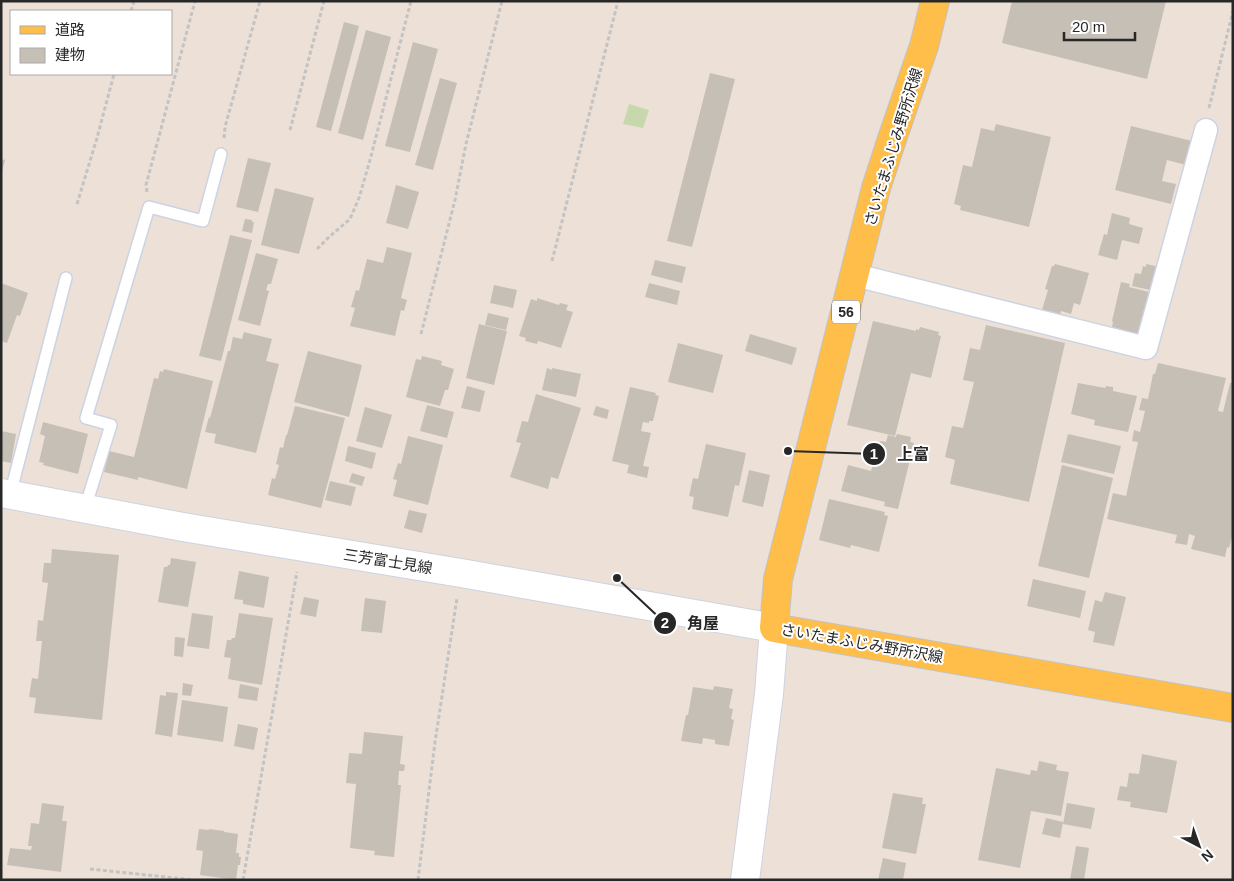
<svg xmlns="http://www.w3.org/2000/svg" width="1234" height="881" font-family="Arial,'Noto Sans JP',sans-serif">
<rect width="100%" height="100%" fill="#ece0d7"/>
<path fill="#c7d8ac" d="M629,104L649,110L643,128L623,124Z"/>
<path fill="#c6bfb6" d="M1012,1H1166L1147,79L1002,43Z
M344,22L359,26L331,131L316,127Z
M366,30L391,37L363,140L338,133Z
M413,42L438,49L410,152L385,146Z
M710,73L735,79L692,247L667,241Z
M440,78L457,83L433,170L415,165Z
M996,124L1051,137L1029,227L960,210L961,206L954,204L963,165L972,167L981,128L994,131Z
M1131,126L1192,141L1186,165L1167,160L1162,181L1176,184L1171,204L1115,190Z
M248,158L271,163L258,212L236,207Z
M1,159L5,160L2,171H1Z
M396,185L419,192L408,229L386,223Z
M275,188L314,198L299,254L261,245Z
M1112,213L1130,218L1129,224L1143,228L1139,244L1122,240L1117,260L1098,255L1104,234L1107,235Z
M245,219L252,220V222H254L252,233L242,231Z
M230,235L252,240L221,361L199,356Z
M387,247L412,253L401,298L407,300L404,311L401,310L395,336L350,326L355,308L351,307L356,290L359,291L367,259L383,263Z
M256,253L278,259L271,284H268L266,290L269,291L260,326L238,320Z
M655,260L686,267L682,283L651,275Z
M1055,264L1089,273L1080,305L1074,303L1071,314L1061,311L1060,315L1042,310L1048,290L1045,289L1052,266H1054Z
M1146,264L1160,267L1157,279L1153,278L1150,290L1132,286L1135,273L1141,274L1143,266L1146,267Z
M1121,282L1130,284L1129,287L1149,292L1137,339L1111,333L1113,322L1112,321Z
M1,283L28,293L20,316L17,315L7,343L1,341Z
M649,283L680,291L677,305L645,297Z
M494,285L517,290L513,308L490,303Z
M537,298L559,305L560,303L568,305L566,310L573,312L561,348L538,341L537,344L525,341L526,338L519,336L531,299L537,301Z
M488,313L509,318L506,330L485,325Z
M873,321L916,331V329L919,330L920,327L939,332L938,335L941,336L931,378L911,373L895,436L847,425Z
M479,324L507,331L494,385L466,378Z
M986,325L1065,343L1029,502L950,484L955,460L945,457L952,426L963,428L974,382L963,380L970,348L980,350Z
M244,332L272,339L266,361L279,364L256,453L214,443L216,434L205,432L209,417L210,418L228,351H230L233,337L242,339Z
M750,334L797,348L792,365L745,351Z
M678,343L723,355L713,393L668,382Z
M308,351L362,365L349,417L294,402Z
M422,356L442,361L441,365L454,369L448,390H445L440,406L406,397L416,359L421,360Z
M1158,363L1226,378L1218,411L1223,412L1230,383H1233V533L1229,548L1227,547L1225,557L1191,549L1195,536L1189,534L1187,545L1175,543L1177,535L1107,519L1113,493L1126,496L1138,442L1132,441L1134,430L1140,432L1145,411L1139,410L1142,398L1148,399L1153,374H1155Z
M547,368L552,370V368L581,374L576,397L542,390Z
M164,369L213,381L187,489L138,477V480L104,472L109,451L134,457L154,378L158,379L160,371L163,372Z
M1078,383L1105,388L1106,386L1113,387V391L1137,396L1128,432L1094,425L1095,420L1071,414Z
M467,386L485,391L480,412L461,408Z
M630,387L656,393L655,395L659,396L653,421H649V423L643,422L641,431L651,433L643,466L649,467L647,478L627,473L629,465L612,461Z
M536,394L581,408L558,479L551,477L548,489L510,477L521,443L516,442L522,421L528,422Z
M427,405L454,412L447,438L420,431Z
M295,406L345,418L321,508L268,495L272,478L275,479L279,465L276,464L280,447L283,448L286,435H287Z
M596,406L609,410L607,419L593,415Z
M365,407L392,415L382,448L356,441Z
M43,422L88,434L78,474L43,465L44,463L39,462L45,436L40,434Z
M1,431L16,434L11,463L1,461Z
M897,434L911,437L910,442L914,443L898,509L884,506L885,502L841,491L848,465L871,471L877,445H879L880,441L886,442L888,435L896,437Z
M1068,434L1121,446L1114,474L1061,462Z
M408,436L443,445L428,505L393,496L397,480L393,479L398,463L401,464Z
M706,444L746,453L739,486L735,485L728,517L692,509L694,497L689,496L693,478L698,479Z
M348,446L376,453L372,469L345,461Z
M1062,465L1113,478L1089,578L1038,566Z
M749,470L770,475L763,507L742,502Z
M352,473L365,477L362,486L349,482Z
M330,481L356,487L351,506L325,500Z
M829,499L885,512L884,515L888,516L879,552L851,545L850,548L819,540Z
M409,510L427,514L422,533L404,528Z
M52,549L119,555L102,720L34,713L36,698L29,697L32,678L38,679L42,641H36L38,620L43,621L48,583L42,582L44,563H51Z
M171,558L196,562L188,607L158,602L164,567H167L168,565H170Z
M239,571L269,577L264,608L243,604V600L234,599Z
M1033,579L1086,591L1080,618L1027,606Z
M1105,592L1126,597L1114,646L1093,642L1095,632L1088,630L1095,600L1102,602Z
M304,597L319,600L316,617L300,614Z
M365,598L386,601L382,633L361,631Z
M192,613L213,616L209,649L187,646Z
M239,613L273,618L262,685L228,679L231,658L224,657L227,640H231L232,638H235Z
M175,637L185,638L183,657L174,656Z
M183,683L193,685L191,696L182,695Z
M240,684L259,688L257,701L238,698Z
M714,686L733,689L729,708L733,709L731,719L734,720L729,746L715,744V740L703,738L702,744L681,741L686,715H688L693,687L713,690Z
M166,692L178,693L172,737L155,734L160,695L166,696Z
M182,700L228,707L223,742L177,735Z
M238,724L258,728L254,750L234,746Z
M364,732L403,736L400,764L405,765L404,771H399L398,785H401L394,857L374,855L375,851L350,848L356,784L346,783L349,753L362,754Z
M1142,754L1177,761L1167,813L1130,807L1131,802L1117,800L1120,786L1127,787L1129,773L1139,774Z
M1039,761L1057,765L1056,770L1069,772L1061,816L1031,811L1020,868L978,860L996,768L1030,775L1031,770L1037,771Z
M893,793L923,798L922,804H926L916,854L882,848Z
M42,803L64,806L62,821H67L61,872L7,865L10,848L31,850L32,846H28L31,823L39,824Z
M1067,803L1095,808L1091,829L1063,824Z
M1046,818L1063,822L1060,838L1042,834Z
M199,829L209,830V829L224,831V832L238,834L236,853H239V857H241L240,865H238L236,880L200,875L203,851L196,850Z
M1076,846L1089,848L1084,880H1070Z
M883,858L906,863L903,880H878Z"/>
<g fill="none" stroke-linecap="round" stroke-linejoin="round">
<g stroke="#ccd3e3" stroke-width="14">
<path id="service" d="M10,495L66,278
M85,508L111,425L86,418L149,207L203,221L221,154"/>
</g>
<g stroke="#ccd3e3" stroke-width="25">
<path id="minor" d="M855,275L1146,348L1206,130"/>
</g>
<g stroke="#ccd3e3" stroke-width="30">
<path id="tertiary" d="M745,880L769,694L774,628"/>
</g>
<g stroke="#ccd3e3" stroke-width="30">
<path id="secondary" d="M1,493L183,527L461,573L774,628"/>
</g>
<g stroke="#c3c3c3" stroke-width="30">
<path id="primary" d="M935,1L924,46L891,142L876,188L778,579L774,628L1233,708"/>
</g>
<path stroke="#c3c3c3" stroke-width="3" stroke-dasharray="4 2.5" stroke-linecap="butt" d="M131,11L134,1
M1209,108L1233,11
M290,130L324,1
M224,138L225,127L260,1
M147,192L146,185L195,1
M77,204L97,138L114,74
M317,249L329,237L350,219L359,198L370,160L411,1
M552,261L618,1
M421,334L455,200L466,144L502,1
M90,869L194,880
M243,880L297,572
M418,880L435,742L457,598"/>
<use href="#service" stroke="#fff" stroke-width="11"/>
<use href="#minor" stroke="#fff" stroke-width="22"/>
<use href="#tertiary" stroke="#fff" stroke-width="28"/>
<use href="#secondary" stroke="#fff" stroke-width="28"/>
<use href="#primary" stroke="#febe49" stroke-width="28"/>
</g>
<g text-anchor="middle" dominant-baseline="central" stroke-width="4" stroke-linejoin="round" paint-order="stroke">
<rect fill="#fff" stroke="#686868" stroke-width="1" x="832" y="300.5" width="28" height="23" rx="4"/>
<g font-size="14" font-weight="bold" fill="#272727">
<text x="846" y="312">56</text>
</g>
<g font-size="15" fill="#272727" stroke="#fff">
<text transform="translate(893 147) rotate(-73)">さいたまふじみ野所沢線</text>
<text transform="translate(388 561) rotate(9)">三芳富士見線</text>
<text transform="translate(862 643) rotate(10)">さいたまふじみ野所沢線</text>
</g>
</g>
<path fill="none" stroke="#272727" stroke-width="2" d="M788 451L874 454M617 578L665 623"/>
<g fill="#272727" stroke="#fff" stroke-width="2">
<circle cx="788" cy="451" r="5"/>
<circle cx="617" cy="578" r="5"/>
<circle cx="874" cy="454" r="12"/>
<circle cx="665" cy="623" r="12"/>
</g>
<g font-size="15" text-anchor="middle" font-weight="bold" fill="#fff">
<text x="874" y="459">1</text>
<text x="665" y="628">2</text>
</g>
<g font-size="16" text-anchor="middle" font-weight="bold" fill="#272727" stroke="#fff" stroke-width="4" stroke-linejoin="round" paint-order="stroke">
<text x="913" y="460">上富</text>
<text x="703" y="629">角屋</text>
</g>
<rect width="1234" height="881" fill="none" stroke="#272727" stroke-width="5"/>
<rect x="10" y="10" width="162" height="65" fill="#ffffff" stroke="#a9a9a9"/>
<rect x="20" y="26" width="25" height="8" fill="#febe49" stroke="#a9a9a9"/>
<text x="55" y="35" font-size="15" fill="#272727">道路</text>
<rect x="20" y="48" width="25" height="15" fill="#c6bfb6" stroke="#a9a9a9"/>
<text x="55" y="60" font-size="15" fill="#272727">建物</text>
<g transform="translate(1199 846) rotate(139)" stroke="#ffffff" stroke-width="4" paint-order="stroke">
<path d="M0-4L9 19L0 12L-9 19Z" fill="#272727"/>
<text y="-8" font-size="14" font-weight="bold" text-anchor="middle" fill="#272727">N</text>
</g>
<path d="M1064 32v8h71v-8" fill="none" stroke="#272727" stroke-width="2.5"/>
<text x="1072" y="32" font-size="15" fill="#272727" stroke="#ffffff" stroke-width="4" paint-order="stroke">20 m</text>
</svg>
